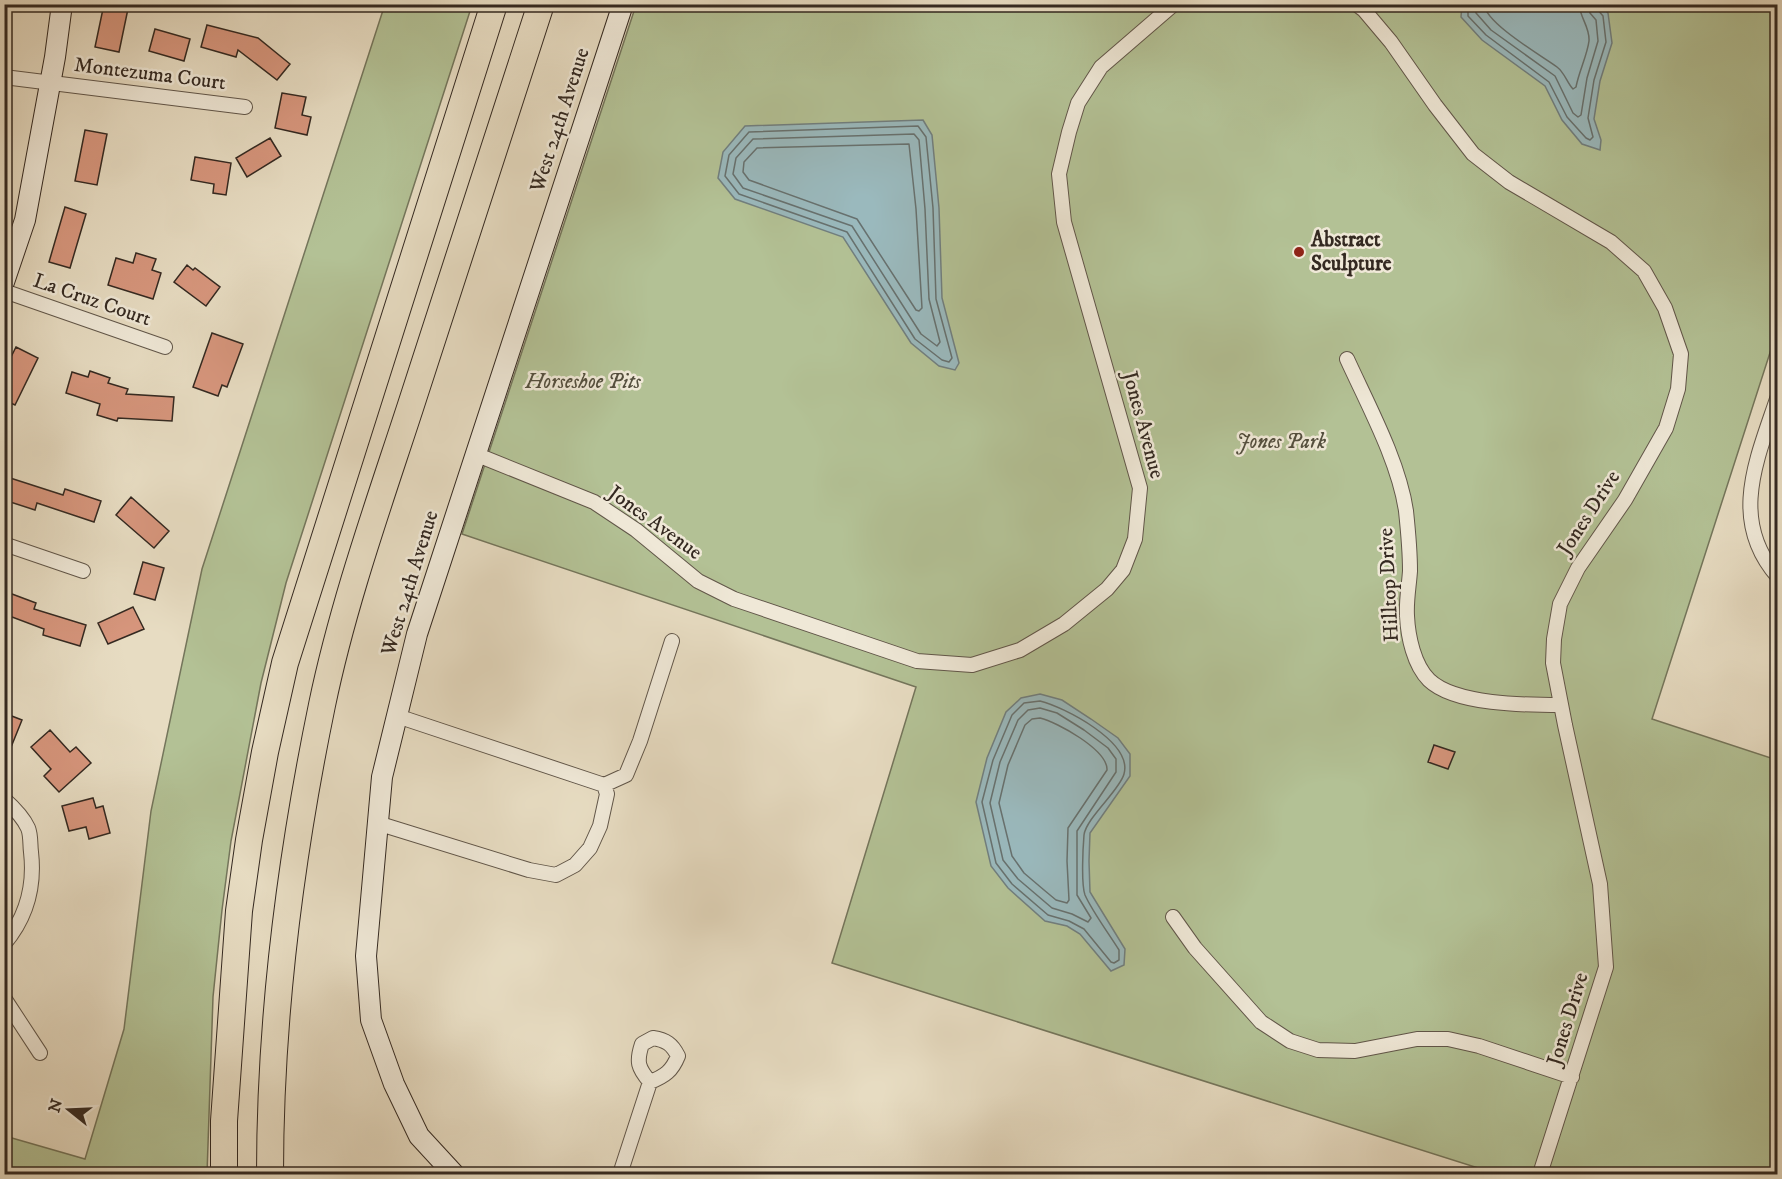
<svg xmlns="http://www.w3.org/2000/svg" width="1782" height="1179" font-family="'IM FELL DW Pica',serif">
<rect width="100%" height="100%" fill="#e7dcc2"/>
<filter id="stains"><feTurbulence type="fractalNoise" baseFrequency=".00333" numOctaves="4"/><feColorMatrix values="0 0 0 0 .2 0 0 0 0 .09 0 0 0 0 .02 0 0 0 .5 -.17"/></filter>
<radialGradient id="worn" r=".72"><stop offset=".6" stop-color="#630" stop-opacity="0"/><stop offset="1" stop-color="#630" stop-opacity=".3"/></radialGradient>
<path fill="#b3c195" stroke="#74755b" stroke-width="1.5" d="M385,4L472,5L286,583L261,683L231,841L222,910L213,997L207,1174H5V1136L85,1159L124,1029L151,811L202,569Z
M636,5H1777V331L1652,719L1777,760V1174H1497L832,963L916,687L462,534Z"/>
<path fill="#9ab9bd" stroke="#717f7f" stroke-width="1.5" d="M1462,5H1600L1608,13L1612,43L1600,81L1594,119L1601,140L1600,150L1582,144L1562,120L1545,86L1482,40L1461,17Z
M923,120L932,135L939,208L942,298L959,363L955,370L939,366L911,343L843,237L735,199L718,178L723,152L745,126Z
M1040,694L1062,700L1091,719L1118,738L1130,754V776L1090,833L1089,861L1090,892L1125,949L1124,965L1111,971L1080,934L1067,926L1045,921L1008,888L991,866L976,802L987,758L1006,712L1021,698Z"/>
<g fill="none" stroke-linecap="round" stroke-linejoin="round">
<path stroke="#67716f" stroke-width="1.5" d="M1468,4V16L1486,35L1549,82L1567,117L1586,138L1590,140L1593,137L1588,118L1594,80L1606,42L1603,16L1597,9L1596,4
M1475,4L1476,13L1491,30L1555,76L1573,113L1578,117L1581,115L1587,78L1598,41L1596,20L1590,13L1588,4
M1484,4C1485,23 1542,56 1557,67C1565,73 1567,83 1573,89L1576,87C1579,71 1587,56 1589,41C1590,27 1580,18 1579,4
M918,126L926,137L933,208L936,299L952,358L949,362L942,360L915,339L847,232L739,194L725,176L729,155L749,132Z
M914,134L919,140L925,209L929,299L940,342L937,346L921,334L852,226L743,188L733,174L736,158L753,139Z
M909,144L916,209L922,308L919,311L916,310L857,219L749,180L743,172L744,162L757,148Z
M1040,701C1064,707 1133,742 1124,774C1120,790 1086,818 1084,835C1083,847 1081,884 1085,895C1092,911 1109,934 1119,950V960L1114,963L1111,962L1084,929L1069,921L1048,915L1012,884L996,863L982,802L993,760L1012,715L1024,703Z
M1040,708L1057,713L1084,730L1108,748L1116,759V772L1077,831V895L1091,918L1088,922L1072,914L1052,908L1018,879L1003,860L990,803L1000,762L1018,720L1028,710Z
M1040,718C1057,722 1108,750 1107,770L1068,828L1067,861L1069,900L1067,903L1056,900L1044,890L1024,873L1012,856L999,803L1008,765L1025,725L1032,719Z"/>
</g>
<path fill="#d7967d" stroke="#342921" stroke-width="1.5" d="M104,4H129L119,52L95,47Z
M207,25L258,38L290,64L277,80L238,50L236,57L201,47Z
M155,29L190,39L184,61L149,51Z
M282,93L306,97L302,115L311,117L307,135L275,128Z
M85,130L107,134L97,185L75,181Z
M270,138L281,156L247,177L236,158Z
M195,157L231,163L226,195L213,193L214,184L191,180Z
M65,207L86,214L70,268L49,262Z
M136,253L156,259L152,270L161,273L153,299L108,285L116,258L133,263Z
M187,265L193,270L195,268L220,287L206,306L174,282Z
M212,333L243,344L227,387L222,385L218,396L193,387Z
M16,347L38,358L15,405L4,400V371Z
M90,371L110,378L108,383L128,389L126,394L174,397L172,421L118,418L117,421L97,415L100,404L66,393L72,372L88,377Z
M4,476L63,495L65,489L101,501L94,522L37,503L35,510L4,500Z
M131,497L169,531L154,548L116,515Z
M143,562L164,568L155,600L134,594Z
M4,591L36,603L34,609L86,625L80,646L43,635L44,629L4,614Z
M133,607L144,629L108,644L98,623Z
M4,713L22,720L5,762H4Z
M50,730L70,752L76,747L91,763L59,792L44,776L51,769L31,747Z
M1434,745L1455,752L1448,769L1428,762Z
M93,798L96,808L103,806L110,833L89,839L86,827L69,831L62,806Z"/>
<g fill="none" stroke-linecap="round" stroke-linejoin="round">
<g stroke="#615649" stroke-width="16">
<path id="street" d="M1356,4L1364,10L1391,42L1435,105L1473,154L1509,182L1611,242L1644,271L1665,308L1681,354L1678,389L1666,428L1625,500L1578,568L1560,604L1554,639L1553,663L1565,725L1600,884L1606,967L1540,1174
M4,77L245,107
M4,291L165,347
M1347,359C1368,405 1399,462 1406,511C1408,530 1410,551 1410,571C1409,586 1406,601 1407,616C1408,637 1414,665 1429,680C1455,705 1526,705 1561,705
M1778,396C1757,459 1728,520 1778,577
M475,454L594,502L636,530L698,581L734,599L917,661L972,665L1020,650L1064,624L1107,589L1123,570L1135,539L1140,488L1064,222L1059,174L1069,132L1078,103L1101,67L1174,4
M4,544L83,571
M397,716L604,785L626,775L640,741L672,641
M4,799C13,807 23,817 28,828C31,835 30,845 31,852C35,887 27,917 4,944
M377,823L529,870L556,875L575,865L590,848L600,826L607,794L604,785
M1173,917L1195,948L1261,1022L1290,1041L1318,1050L1355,1051L1417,1039H1448L1479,1046L1572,1077
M4,998L40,1053
M653,1038C666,1040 672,1044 678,1056C672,1071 665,1076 650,1082C638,1068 636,1062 642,1044Z
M620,1174L650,1082"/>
</g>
<g stroke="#342921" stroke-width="22">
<path id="secondary" d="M4,282L25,220L55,57L62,4
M454,1174L419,1136L394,1084L371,1020L366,956L382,777L417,634L623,4"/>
</g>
<g stroke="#342921" stroke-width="28">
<path id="highway" d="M224,1174V1121L239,911L249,840L265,752L285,663L494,4
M270,1174C270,1016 290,860 322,705C343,604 378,506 410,408C453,274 497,139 541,4"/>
</g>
<use href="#street" stroke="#efe8d7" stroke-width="14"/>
<use href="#secondary" stroke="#efe8d7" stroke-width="20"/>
<use href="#highway" stroke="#e7dcc2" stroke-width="26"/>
</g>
<circle fill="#8f2418" stroke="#efe8d7" stroke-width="2" cx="1299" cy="252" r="6"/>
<g text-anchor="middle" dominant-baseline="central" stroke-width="5" stroke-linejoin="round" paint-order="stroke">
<g font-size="21" fill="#342921" stroke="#efe8d7">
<text transform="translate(150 74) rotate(7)">Montezuma Court</text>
<text transform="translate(560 120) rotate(-72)">West 24th Avenue</text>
<text transform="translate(92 300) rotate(19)">La Cruz Court</text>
<text transform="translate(1143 425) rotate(75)">Jones Avenue</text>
<text transform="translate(1589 513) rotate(-57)">Jones Drive</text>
<text transform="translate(655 523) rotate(36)">Jones Avenue</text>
<text transform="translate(410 583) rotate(-73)">West 24th Avenue</text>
<text transform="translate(1389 585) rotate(-93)">Hilltop Drive</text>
<text transform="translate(1568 1019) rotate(-73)">Jones Drive</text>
</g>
<g font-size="21" font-weight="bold" fill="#342921" stroke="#efe8d7" text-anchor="start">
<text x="1311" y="240">Abstract<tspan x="1311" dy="24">Sculpture</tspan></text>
</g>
<g font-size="21" font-style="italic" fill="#544f3e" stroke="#efe8d7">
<text x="583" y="382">Horseshoe Pits</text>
<text x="1281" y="442">Jones Park</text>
</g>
</g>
<rect width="1782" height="1179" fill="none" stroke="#e7dcc2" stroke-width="24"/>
<rect x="6" y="6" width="1770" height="1167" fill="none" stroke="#342921" stroke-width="3"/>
<rect x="12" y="12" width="1758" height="1155" fill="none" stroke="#342921" stroke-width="1.5"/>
<g transform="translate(69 1110) rotate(288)" stroke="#efe8d7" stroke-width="4.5" paint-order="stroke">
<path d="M0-4.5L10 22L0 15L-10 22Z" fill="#342921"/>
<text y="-9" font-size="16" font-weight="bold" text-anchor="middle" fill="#342921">N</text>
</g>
<rect width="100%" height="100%" filter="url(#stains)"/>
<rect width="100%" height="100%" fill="url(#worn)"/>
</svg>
